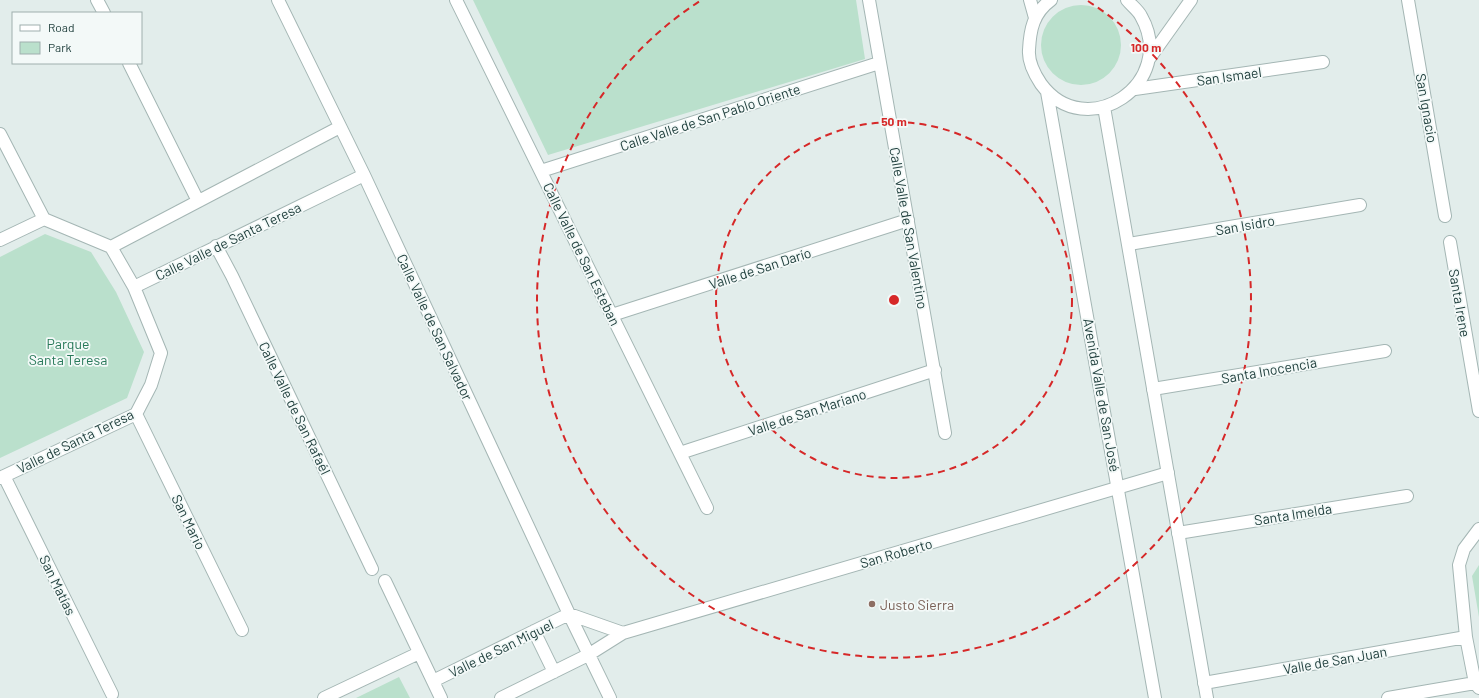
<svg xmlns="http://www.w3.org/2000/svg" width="1479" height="698" font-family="Barlow,sans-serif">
<rect width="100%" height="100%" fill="#e2edeb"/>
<path fill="#bae0cc" d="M473,0H856L865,59L548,155Z
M1041 45a40 40 0 1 1 80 0a40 40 0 1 1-80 0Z
M45,234L91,252L116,292L144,352L127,398L0,458V257Z
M1479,565V617L1472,576Z
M399,677L410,698H356Z"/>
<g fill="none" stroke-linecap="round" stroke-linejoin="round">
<g stroke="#a4b6b4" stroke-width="14">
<path id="minor" d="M97,0L104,13
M278,0L364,175L569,614L610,698
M456,0L707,508
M869,0L945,433
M1030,0L1035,18
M1408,0L1445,216
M129,63L198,201
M1135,89L1323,62
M0,134L44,219
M541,171L879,63
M0,240L44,219L111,247L134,287L161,353L151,385L136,414L0,478
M1450,242L1479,411
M1129,244L1360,205
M216,246L232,276L372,569
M111,247L340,127
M134,287L364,175
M612,315L908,220
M1153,389L1385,351
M136,414L242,630
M680,453L935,370
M4,476L112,694
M1479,529L1464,549L1459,565L1466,637L1475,683L1479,688
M1178,533L1407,496
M385,581L441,698
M534,631L554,672
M433,681L569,614L623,633
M1204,683L1466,637
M324,698L419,653
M501,698L588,655L623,633L1168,473
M1388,698L1475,683"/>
</g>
<g stroke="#a4b6b4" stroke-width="14">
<path id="tertiary" d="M1051,0C1033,13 1030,30 1029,50C1028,62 1035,75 1041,84C1086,145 1179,83 1141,16C1138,10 1131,5 1127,0
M1149,59L1191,0
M1047,92L1155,698
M1104,107L1207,698"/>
</g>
<use href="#minor" stroke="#fff" stroke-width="12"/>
<use href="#tertiary" stroke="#fff" stroke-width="12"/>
</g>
<g fill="none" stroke="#d62828" stroke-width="2" stroke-dasharray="7 5">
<circle cx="894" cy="300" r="178"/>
<path d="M1088 1A357 357 0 1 1 700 1"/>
</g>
<circle fill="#8d6e63" stroke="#f3f9f8" stroke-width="1.5" cx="872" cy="604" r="4"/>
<g text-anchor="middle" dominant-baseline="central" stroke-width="3.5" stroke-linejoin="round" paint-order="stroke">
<g font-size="14" fill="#21403e" stroke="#f3f9f8">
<text transform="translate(1229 76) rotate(-8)">San Ismael</text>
<text transform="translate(1427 108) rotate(80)">San Ignacio</text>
<text transform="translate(710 117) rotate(-18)">Calle Valle de San Pablo Oriente</text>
<text transform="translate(1245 225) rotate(-10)">San Isidro</text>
<text transform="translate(909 228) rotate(80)">Calle Valle de San Valentino</text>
<text transform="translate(228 241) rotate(-26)">Calle Valle de Santa Teresa</text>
<text transform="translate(582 254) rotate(64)">Calle Valle de San Esteban</text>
<text transform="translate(760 268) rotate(-18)">Valle de San Darío</text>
<text transform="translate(1460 303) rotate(80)">Santa Irene</text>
<text transform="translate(435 327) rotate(65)">Calle Valle de San Salvador</text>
<text transform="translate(1269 370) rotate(-10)">Santa Inocencia</text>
<text transform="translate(1102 395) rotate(80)">Avenida Valle de San José</text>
<text transform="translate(295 408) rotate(64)">Calle Valle de San Rafaél</text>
<text transform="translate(807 412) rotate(-18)">Valle de San Mariano</text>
<text transform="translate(75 441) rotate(-26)">Valle de Santa Teresa</text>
<text transform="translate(1293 514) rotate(-9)">Santa Imelda</text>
<text transform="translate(189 522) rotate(64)">San Mario</text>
<text transform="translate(896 553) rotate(-16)">San Roberto</text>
<text transform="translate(58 585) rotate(64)">San Matías</text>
<text transform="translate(501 648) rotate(-26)">Valle de San Miguel</text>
<text transform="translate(1335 660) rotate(-10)">Valle de San Juan</text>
</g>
<g font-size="14" fill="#287959" stroke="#f3f9f8">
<text x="68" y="343">Parque<tspan x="68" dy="16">Santa Teresa</tspan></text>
</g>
<g font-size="14" fill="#785e54" stroke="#f3f9f8" text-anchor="start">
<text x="880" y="604">Justo Sierra</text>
</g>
</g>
<circle cx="894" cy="300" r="6" fill="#d62828" stroke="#f3f9f8" stroke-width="2"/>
<g font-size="12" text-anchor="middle" font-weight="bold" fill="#d62828" stroke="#f3f9f8" stroke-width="3.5" stroke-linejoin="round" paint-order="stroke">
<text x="1146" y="52">100 m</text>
<text x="894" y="126">50 m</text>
</g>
<rect x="12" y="12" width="130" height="52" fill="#f3f9f8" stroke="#9fafae"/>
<rect x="20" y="25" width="20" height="6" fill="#ffffff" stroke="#9fafae"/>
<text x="48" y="32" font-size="12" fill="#21403e">Road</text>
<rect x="20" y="42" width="20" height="12" fill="#bae0cc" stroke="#9fafae"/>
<text x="48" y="52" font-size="12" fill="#21403e">Park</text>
</svg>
